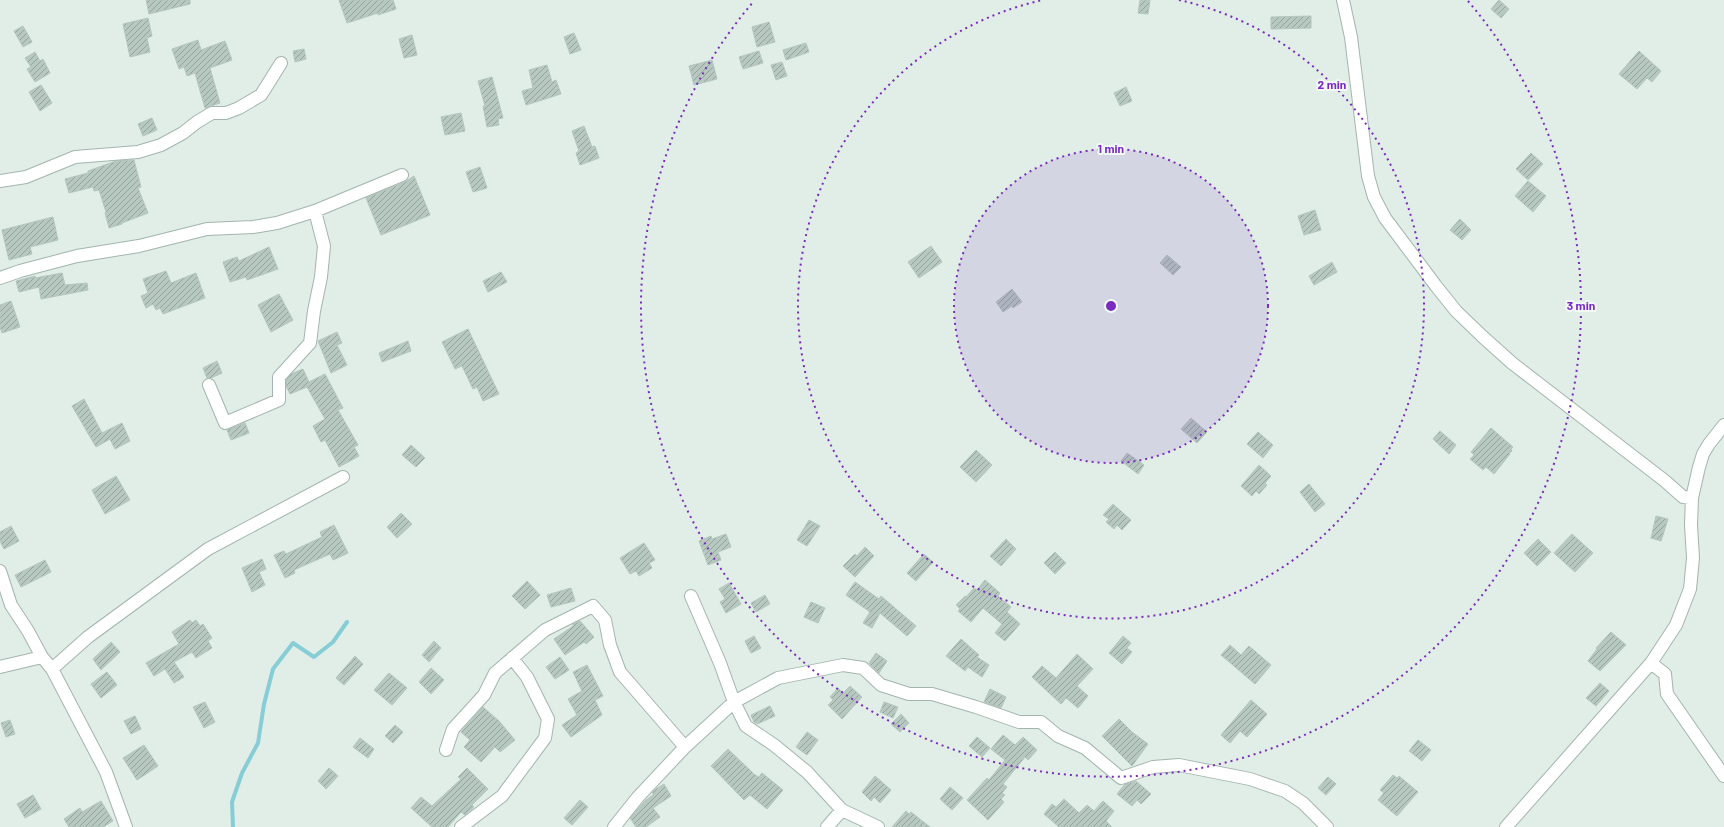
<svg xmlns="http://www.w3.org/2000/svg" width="1724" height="827" font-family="Barlow,sans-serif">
<defs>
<pattern id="building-hatch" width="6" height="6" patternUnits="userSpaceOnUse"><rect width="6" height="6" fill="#b6c8c0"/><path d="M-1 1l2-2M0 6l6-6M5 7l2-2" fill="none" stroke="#94a49d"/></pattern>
</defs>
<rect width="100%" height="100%" fill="#e1ede7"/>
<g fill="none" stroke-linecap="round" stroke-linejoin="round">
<path stroke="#86cdd6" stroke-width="4" d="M233,827L232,802L242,773L258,743L264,704L273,669L293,643L314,657L333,642L347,622"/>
</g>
<path fill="url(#building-hatch)" stroke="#b3c7be" d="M146,0H190V4L149,14Z
M339,0H393L396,9L378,15V13L347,23Z
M1140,0H1150L1148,14L1138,13Z
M1499,0L1509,9L1501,18L1491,9Z
M1311,16V28L1271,29V17Z
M148,18L152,36L147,38L150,52L130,57L123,24Z
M769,22L775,42L757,47L752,27Z
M23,26L32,42L23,47L14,31Z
M574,33L581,50L570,54L564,37Z
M412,35L417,55L404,58L399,39Z
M198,40L201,50L225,41L232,60L210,68L220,103L205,108L195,73L187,76L184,67L179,69L172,49Z
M806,43L809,52L786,60L783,50Z
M304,49L306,59L295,62L293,51Z
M759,51L763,63L743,69L739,57Z
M1639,51L1661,71L1652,82L1647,78L1637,89L1619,74Z
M35,52L40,61L43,59L50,73L35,82L27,69L31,67L25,58Z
M712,60L717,79L694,85L689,66Z
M782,62L787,76L776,80L771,65Z
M547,65L552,82L556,80L561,94L526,105L522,91L533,88L529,70Z
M492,77L503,118L498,119L499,125L487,127L483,106H485L478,81Z
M41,85L52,103L40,111L29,92Z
M1126,87L1132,101L1120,106L1114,93Z
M461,113L465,131L445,135L441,117Z
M152,118L157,130L143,136L138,124Z
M584,126L592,147L595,146L599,158L580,165L576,153L579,151L572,131Z
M1531,153L1543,164L1528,180L1516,169Z
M134,160L141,187L138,188L148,213L122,223V224L109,228L105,213L106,212L99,190L94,191L93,187L69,193L65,179L88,173V171L116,161Z
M480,167L487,188L473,192L466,172Z
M414,176L430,215L381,235L366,198L405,182Z
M1528,181L1546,196L1533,212L1515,196Z
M1315,210L1321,230L1304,235L1298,216Z
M53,217L58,240L30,247L32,254L9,260L2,230Z
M1460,219L1471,230L1462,240L1450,230Z
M931,246L942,262L919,278L908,262Z
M269,247L278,269L247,280L246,277L230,282L223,262L237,257L239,261Z
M1167,255L1181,267L1173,275L1160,263Z
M1332,262L1337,272L1314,285L1309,276Z
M166,271L171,283L196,273L205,298L163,314L160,308L156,310L153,304L146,308L141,296L148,293L143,279Z
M501,272L507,282L488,292L483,281Z
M62,273L65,285L87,283L88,290L41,299L39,287L19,292L16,281L35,276V278Z
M1012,289L1022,302L1013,308L1012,306L1003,312L996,302Z
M279,294L293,320L271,332L258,305Z
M11,301L20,327L2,333L0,327V305Z
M468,329L499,394L483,401L477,387L473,389L462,366L455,369L442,342Z
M337,332L342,343L337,345L347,365L331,373L318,341Z
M408,341L411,351L382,362L379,353Z
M217,361L222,373L211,378H207L203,368Z
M303,369L309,382L325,374L343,408L338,410L358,445L354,447L359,456L339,467L325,440L321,442L313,426L325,419L307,387L290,394L286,386V380L291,374Z
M84,399L102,433L122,423L130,441L115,449L110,439L96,447L72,406Z
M1191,418L1207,432L1197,443L1181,429Z
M245,423L249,433L231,440L227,430Z
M1491,428L1513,447L1511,449L1512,451L1509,453L1510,454L1494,474L1486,467L1483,470L1470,459L1474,455L1471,452Z
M1440,431L1456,445L1449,454L1433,439Z
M1258,432L1273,445L1263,458L1247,444Z
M411,445L425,458L416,467L402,455Z
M976,450L992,465L976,482L960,467Z
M1127,453L1144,465L1138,474L1121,461Z
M1259,465L1271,476L1265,483L1267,485L1259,494L1256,491L1252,496L1241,486Z
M116,476L130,500L105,514L92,490Z
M1309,484L1325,504L1315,512L1300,492Z
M1113,504L1131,520L1122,530L1117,525L1114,529L1106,522L1109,519L1103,515Z
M401,513L412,524L397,538L387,527Z
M1656,516L1668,519L1661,541L1651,538Z
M809,520L820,526L807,546L797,540Z
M334,525L348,553L333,560L330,554L294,570L295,573L285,578L274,555L284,551L286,554L322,537L320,532Z
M11,526L19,541L4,549L0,541V532Z
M726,534L731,547L718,552L721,560L708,565L699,541L711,536L712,539Z
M1572,534L1593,553L1575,572L1554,553Z
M1006,539L1016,549L1001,566L990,556Z
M1538,539L1551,552L1537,566L1524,553Z
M644,543L655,560L649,563L652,568L639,576L636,571L630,574L620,558Z
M865,547L874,556L855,577L843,566L855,554L857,556Z
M1055,552L1066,563L1055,574L1044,563Z
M924,554L933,562L916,581L907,573Z
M262,559L266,569L259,572L265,585L252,592L242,568Z
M45,560L51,572L21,587L15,575Z
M985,580L1000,593L998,596L1011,607L1007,612L1020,624L1005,641L995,633L1002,624L983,608L971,622L958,611L960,609L956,605L965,596L966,597L974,588L977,590Z
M527,581L540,595L525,609L512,596Z
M855,582L879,599L881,596L916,626L907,636L880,613L872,628L863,623L870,612L846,595Z
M729,583L741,604L726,613L720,602L725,599L719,589Z
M571,588L575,601L551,607L547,595Z
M765,595L770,604L756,612L751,603Z
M811,602L825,608L818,623L804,617Z
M190,620L192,623L196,620L200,626L203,624L212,638L208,641L212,648L196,658L192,652L174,662L184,677L174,683L165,669L154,676L146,663L179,644L172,632Z
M580,621L594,637L586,644L584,642L565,655L554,639L573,626V624Z
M1611,632L1626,645L1600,671L1588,661L1597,649L1596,648Z
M754,636L761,648L751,653L745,641Z
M1123,636L1131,643L1127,648L1132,652L1122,664L1109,653Z
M961,639L979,655L977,657L989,665L982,677L968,667L965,671L946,656Z
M434,641L441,648L429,662L422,655Z
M111,642L120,652L101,670L93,659Z
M1230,645L1241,655L1249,646L1271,665L1255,684L1221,655Z
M876,653L887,661L879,673L869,663Z
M1077,654L1093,669L1077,686L1088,696L1078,708L1066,698L1061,704L1032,677L1042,666L1056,678Z
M355,656L363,664L344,685L336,678Z
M560,657L569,670L555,679L546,667Z
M587,665L603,696L595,700L602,715L571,737L562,725L577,715L568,699L582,691L573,672Z
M431,668L444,680L431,694L419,682Z
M107,672L117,685L101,698L91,684Z
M389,673L407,688L392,705L374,690Z
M1600,683L1609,691L1596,706L1586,698Z
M850,686L862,697L842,719L828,705L833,700L830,697L838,688L843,693Z
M990,689L1006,697L1001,708L984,702Z
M1251,700L1267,714L1247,737L1240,731L1230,743L1221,735Z
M205,702L215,722L204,728L193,707Z
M884,702L898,707L893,718L880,712Z
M770,706L775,716L757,724L754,722L751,715Z
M483,707L499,721L515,740L500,752L495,747L481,762L464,747L470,740L461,732Z
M901,714L909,723L900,732L891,724Z
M135,716L141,729L131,734L124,721Z
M1119,719L1132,732L1148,744L1132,766L1102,736Z
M10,720L15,734L6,737L1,723Z
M395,725L403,732L393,743L385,736Z
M807,732L818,740L807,755L796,747Z
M1003,735L1015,745L1023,737L1037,750L1028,760L1025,757L1003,784L1007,787L1002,793L1005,795L1001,799L1004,802L988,820L967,800L987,778L989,780L1005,760L991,749Z
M977,737L990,748L982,757L969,746Z
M360,738L374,749L368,758L353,747Z
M1418,740L1431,750L1422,761L1409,751Z
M144,745L158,766L137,780L123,758Z
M728,749L755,775L759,777L762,773L783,790L767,809L750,795L744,800L711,766Z
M329,768L338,776L326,789L318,781Z
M467,768L488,789L472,805L474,807L465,815L461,812L448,827H432L411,808L421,797L432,806L461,779L458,777Z
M1393,775L1397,778L1399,776L1418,792L1397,816L1378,800L1384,793L1380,790Z
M875,776L891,790L880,803L874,797L871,801L862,792Z
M1328,777L1336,784L1326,795L1318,788Z
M1136,781L1151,794L1141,804L1137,800L1132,806L1117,794L1125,784Z
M664,784L671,796L653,808L660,817L646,827H636L630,818L645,801L654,794L652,793L656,789Z
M950,787L963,798L952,810L940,799Z
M33,795L41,809L25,818L17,804Z
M1064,799L1079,813L1087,805L1094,811L1103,801L1114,811L1106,821L1112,827H1059L1044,814L1052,804L1056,807Z
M580,800L588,807L572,825L564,818Z
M101,801L113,821L103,827H69L64,819L80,808L82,812Z
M906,811L909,814L911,812L930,827H892Z"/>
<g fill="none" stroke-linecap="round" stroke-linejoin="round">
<g stroke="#a3b5ae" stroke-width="14">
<path id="minor" d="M1343,0L1351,37L1368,176L1374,197L1385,218L1436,286L1456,311L1483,337L1512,363L1665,481L1683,497L1692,498
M0,181L26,177L75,157L138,152L161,145L183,133L197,122L212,113H226L239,108L261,95L281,63
M0,278L20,271L77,256L139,246L207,229L253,227L277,223L315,211L402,175
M209,385L225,423L279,400V377L310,343L314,311L321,277L324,246L315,211
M0,571L11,605L28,631L42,657L52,669L106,772L126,827
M691,596L720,663L734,702L746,726L774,745L807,772L842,810L878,827
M1651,663L1665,674L1667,694L1724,776
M0,667L42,657
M52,669L88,637L208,549L343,477
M446,750L453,729L484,695L495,673L545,630L593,606L605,620L610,645L620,672L685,747
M461,827L502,796L545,738L548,719L527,677L512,658
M614,827L638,797L685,747L734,702L778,678L843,665L863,668L881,685L909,694H932L976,707L1019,722H1041L1058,736L1085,748L1121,778L1153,767L1179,765L1250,779L1285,791L1303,803L1327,827
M827,827L842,810
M1506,827L1651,663L1676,625L1690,589L1693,558L1691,525L1692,498L1699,467L1703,454L1709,444L1724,425"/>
</g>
<use href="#minor" stroke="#fff" stroke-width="12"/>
</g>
<circle cx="1111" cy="306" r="157" fill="#7b2cbf" fill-opacity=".12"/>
<g fill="none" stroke="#7b2cbf" stroke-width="2" stroke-dasharray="2 4">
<circle cx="1111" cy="306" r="157"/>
<path d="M1179 0A313 313 0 1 1 1043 0"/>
<path d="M1468 1A470 470 0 1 1 754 1"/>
</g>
<circle cx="1111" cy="306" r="6" fill="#7b2cbf" stroke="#f2f9f5" stroke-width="2"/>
<g font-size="12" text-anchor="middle" font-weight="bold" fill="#7b2cbf" stroke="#f2f9f5" stroke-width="4" stroke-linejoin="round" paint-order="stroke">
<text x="1332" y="89">2 min</text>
<text x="1111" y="153">1 min</text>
<text x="1581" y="310">3 min</text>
</g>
</svg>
